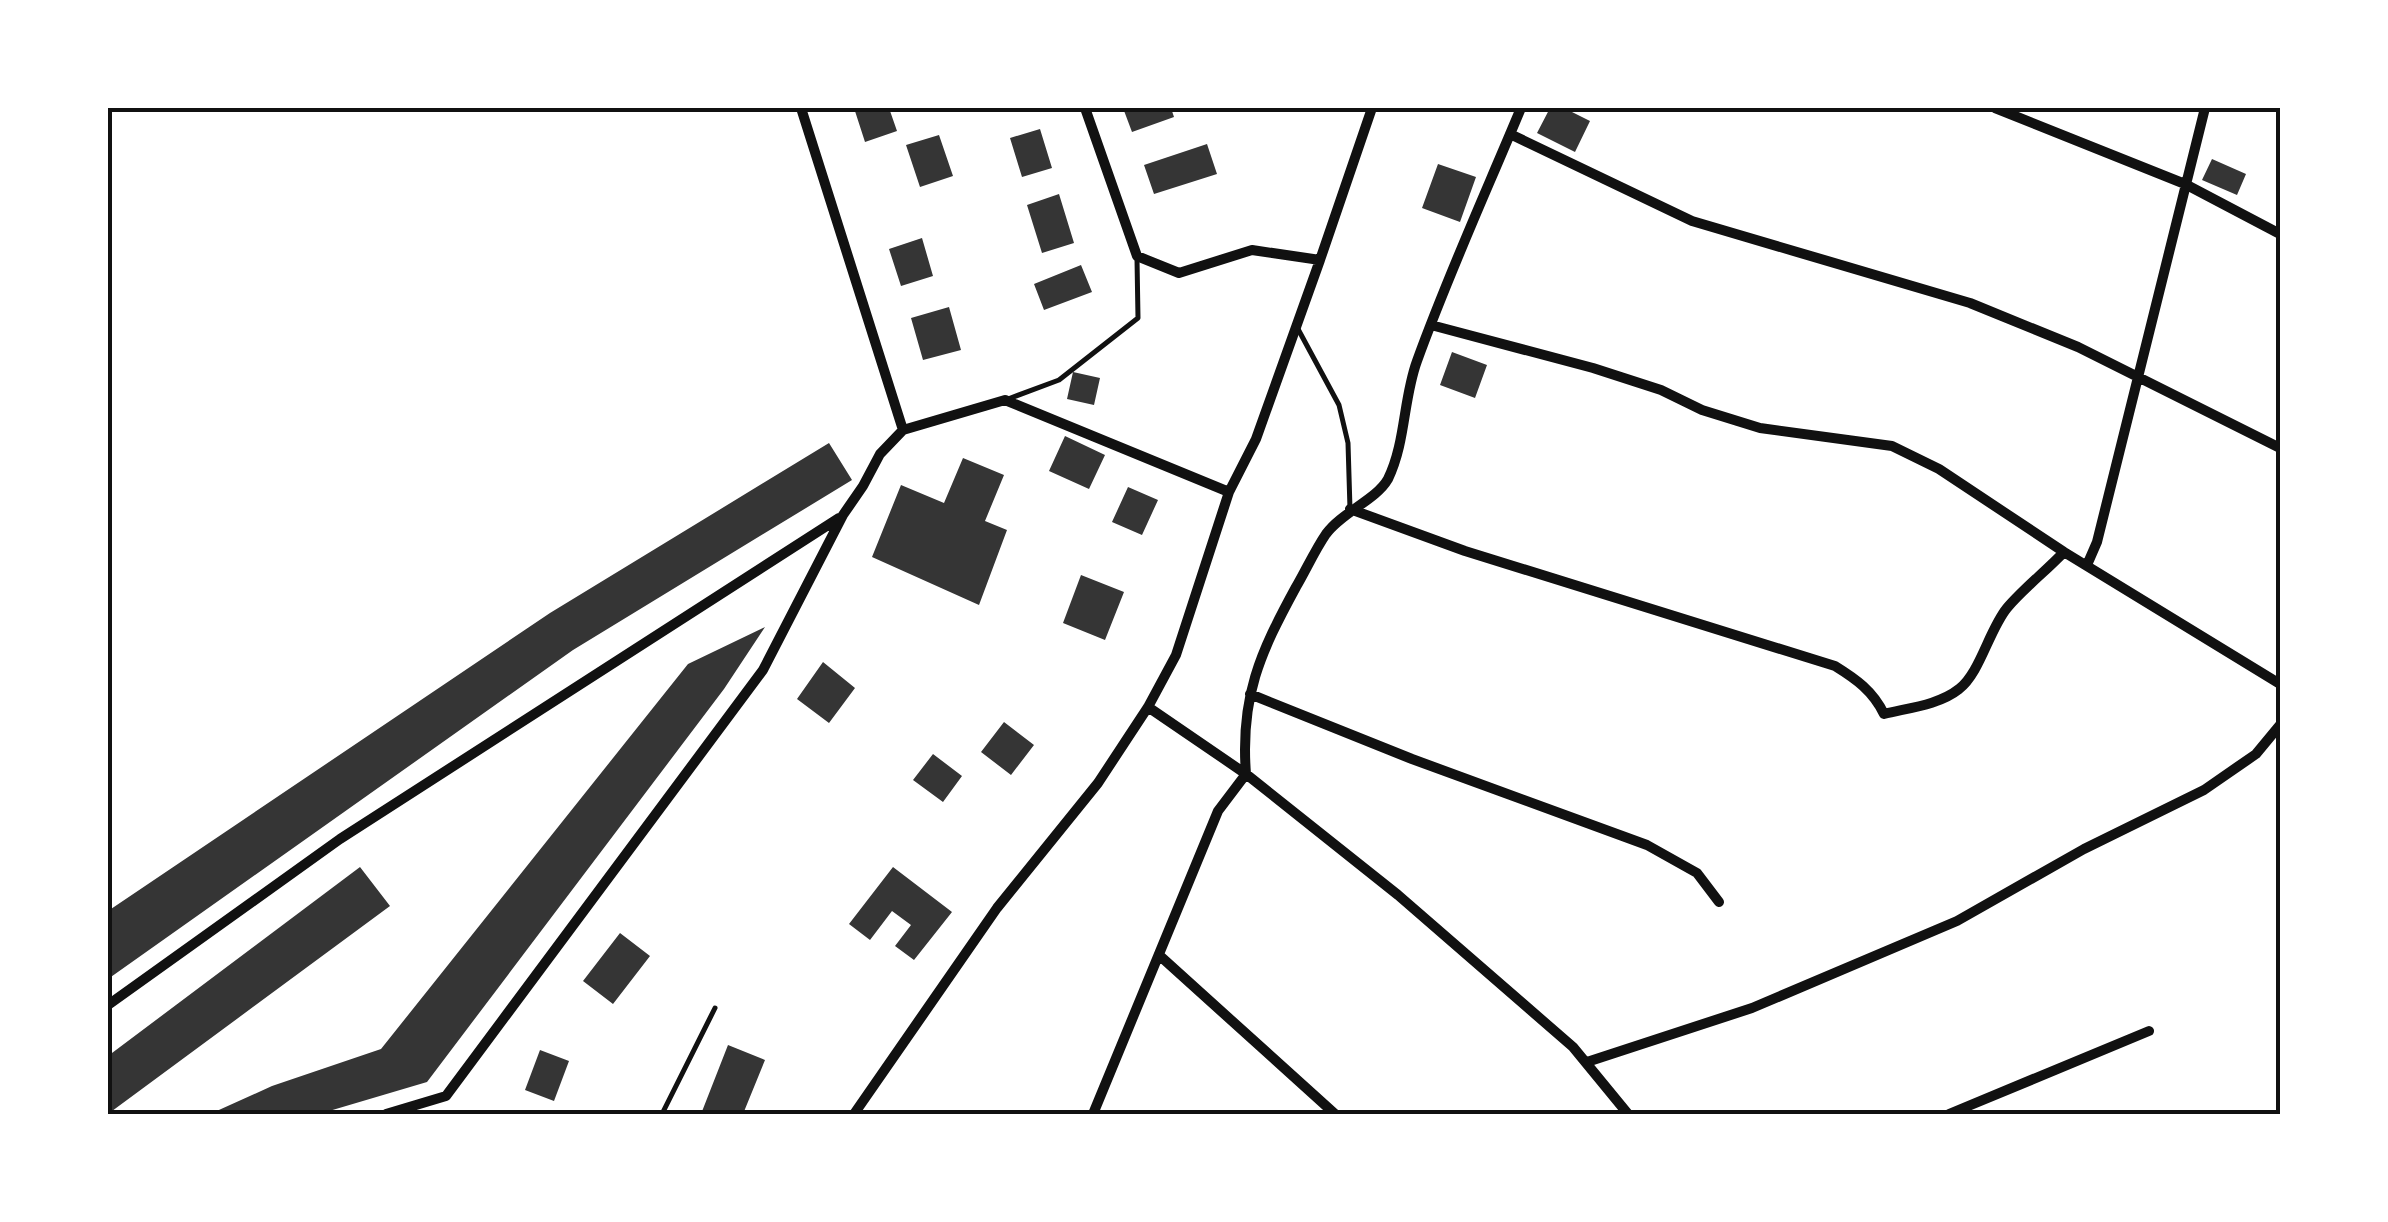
<svg xmlns="http://www.w3.org/2000/svg" width="2388" height="1222" font-family="'Open Sans',sans-serif">
<rect width="100%" height="100%" fill="#fff"/>
<path fill="#353535" d="M854,108H889L897,131L865,142Z
M1123,108H1171L1174,117L1132,132Z
M1550,108H1564L1590,121L1575,152L1537,133Z
M1040,129L1052,168L1022,177L1010,138Z
M939,135L953,176L920,187L906,145Z
M1207,144L1217,174L1154,194L1144,165Z
M2212,159L2246,174L2237,195L2202,180Z
M1438,164L1476,177L1460,222L1422,208Z
M1059,194L1074,243L1042,253L1027,205Z
M922,238L933,276L901,286L889,249Z
M1081,265L1092,292L1044,310L1034,284Z
M949,307L961,350L923,360L911,318Z
M1452,352L1487,365L1475,398L1440,385Z
M1073,372L1100,378L1094,405L1067,399Z
M1065,436L1105,455L1089,489L1049,471Z
M829,443L852,480L573,650L108,979V911L550,613Z
M963,458L1004,475L985,521L1007,530L979,605L872,557L901,485L944,503Z
M1128,487L1158,500L1142,535L1112,522Z
M1081,575L1124,592L1105,640L1063,623Z
M765,627L724,689L427,1082L319,1114H210L272,1086L381,1049L688,664Z
M823,662L855,688L829,723L797,699Z
M1004,722L1034,745L1011,775L981,752Z
M933,754L962,776L943,802L913,780Z
M360,867L390,906L108,1114V1056Z
M893,867L952,912L914,960L895,946L911,925L892,911L870,940L849,924Z
M620,933L650,956L613,1004L583,981Z
M728,1045L765,1060L743,1114H701Z
M540,1050L569,1061L554,1101L525,1090Z"/>
<g fill="none" stroke-linecap="round" stroke-linejoin="round">
<path stroke="#111" stroke-width="5" d="M1298,329L1339,405L1348,443L1350,509
M1008,399L1059,380L1138,318L1137,259
M662,1114L715,1008"/>
<path stroke="#111" stroke-width="10" d="M801,108L903,430
M1995,108L2185,184L2280,234
M1510,134L1692,221L1970,303L2078,347L2280,448
M1320,260L1372,108
M1431,325L1593,368L1661,390L1702,410L1760,428L1892,446L1939,469L2064,552L2280,684
M1350,509L1465,551L1835,666C1856,679 1873,691 1884,714C1908,708 1939,705 1959,689C1980,673 1989,630 2007,608C2024,588 2046,571 2064,552
M2087,565L2097,542L2205,108
M1250,694L1412,759L1647,845L1697,873L1719,902
M1148,707L1246,774L1398,895L1573,1047L1628,1114
M1159,955L1335,1114
M108,1005L340,839L839,518
M1587,1062L1752,1008L1957,921L2084,849L2204,790L2256,754L2280,725
M386,1114L446,1096L763,670L843,515L863,486L880,454L903,430L1005,400L1229,492
M854,1114L997,908L1098,783L1148,707L1176,655L1229,492L1256,439L1320,260L1252,250L1179,273L1137,256L1085,108
M1093,1114L1218,811L1246,774C1240,697 1260,653 1296,587C1306,570 1315,550 1326,534C1342,512 1376,500 1388,479C1406,442 1403,399 1417,361C1448,275 1486,192 1521,108
M1949,1114L2149,1031"/>
</g>
<rect width="2388" height="1222" fill="none" stroke="#ffffff" stroke-width="220"/>
<rect x="110" y="110" width="2168" height="1002" fill="none" stroke="#111" stroke-width="4"/>
</svg>
